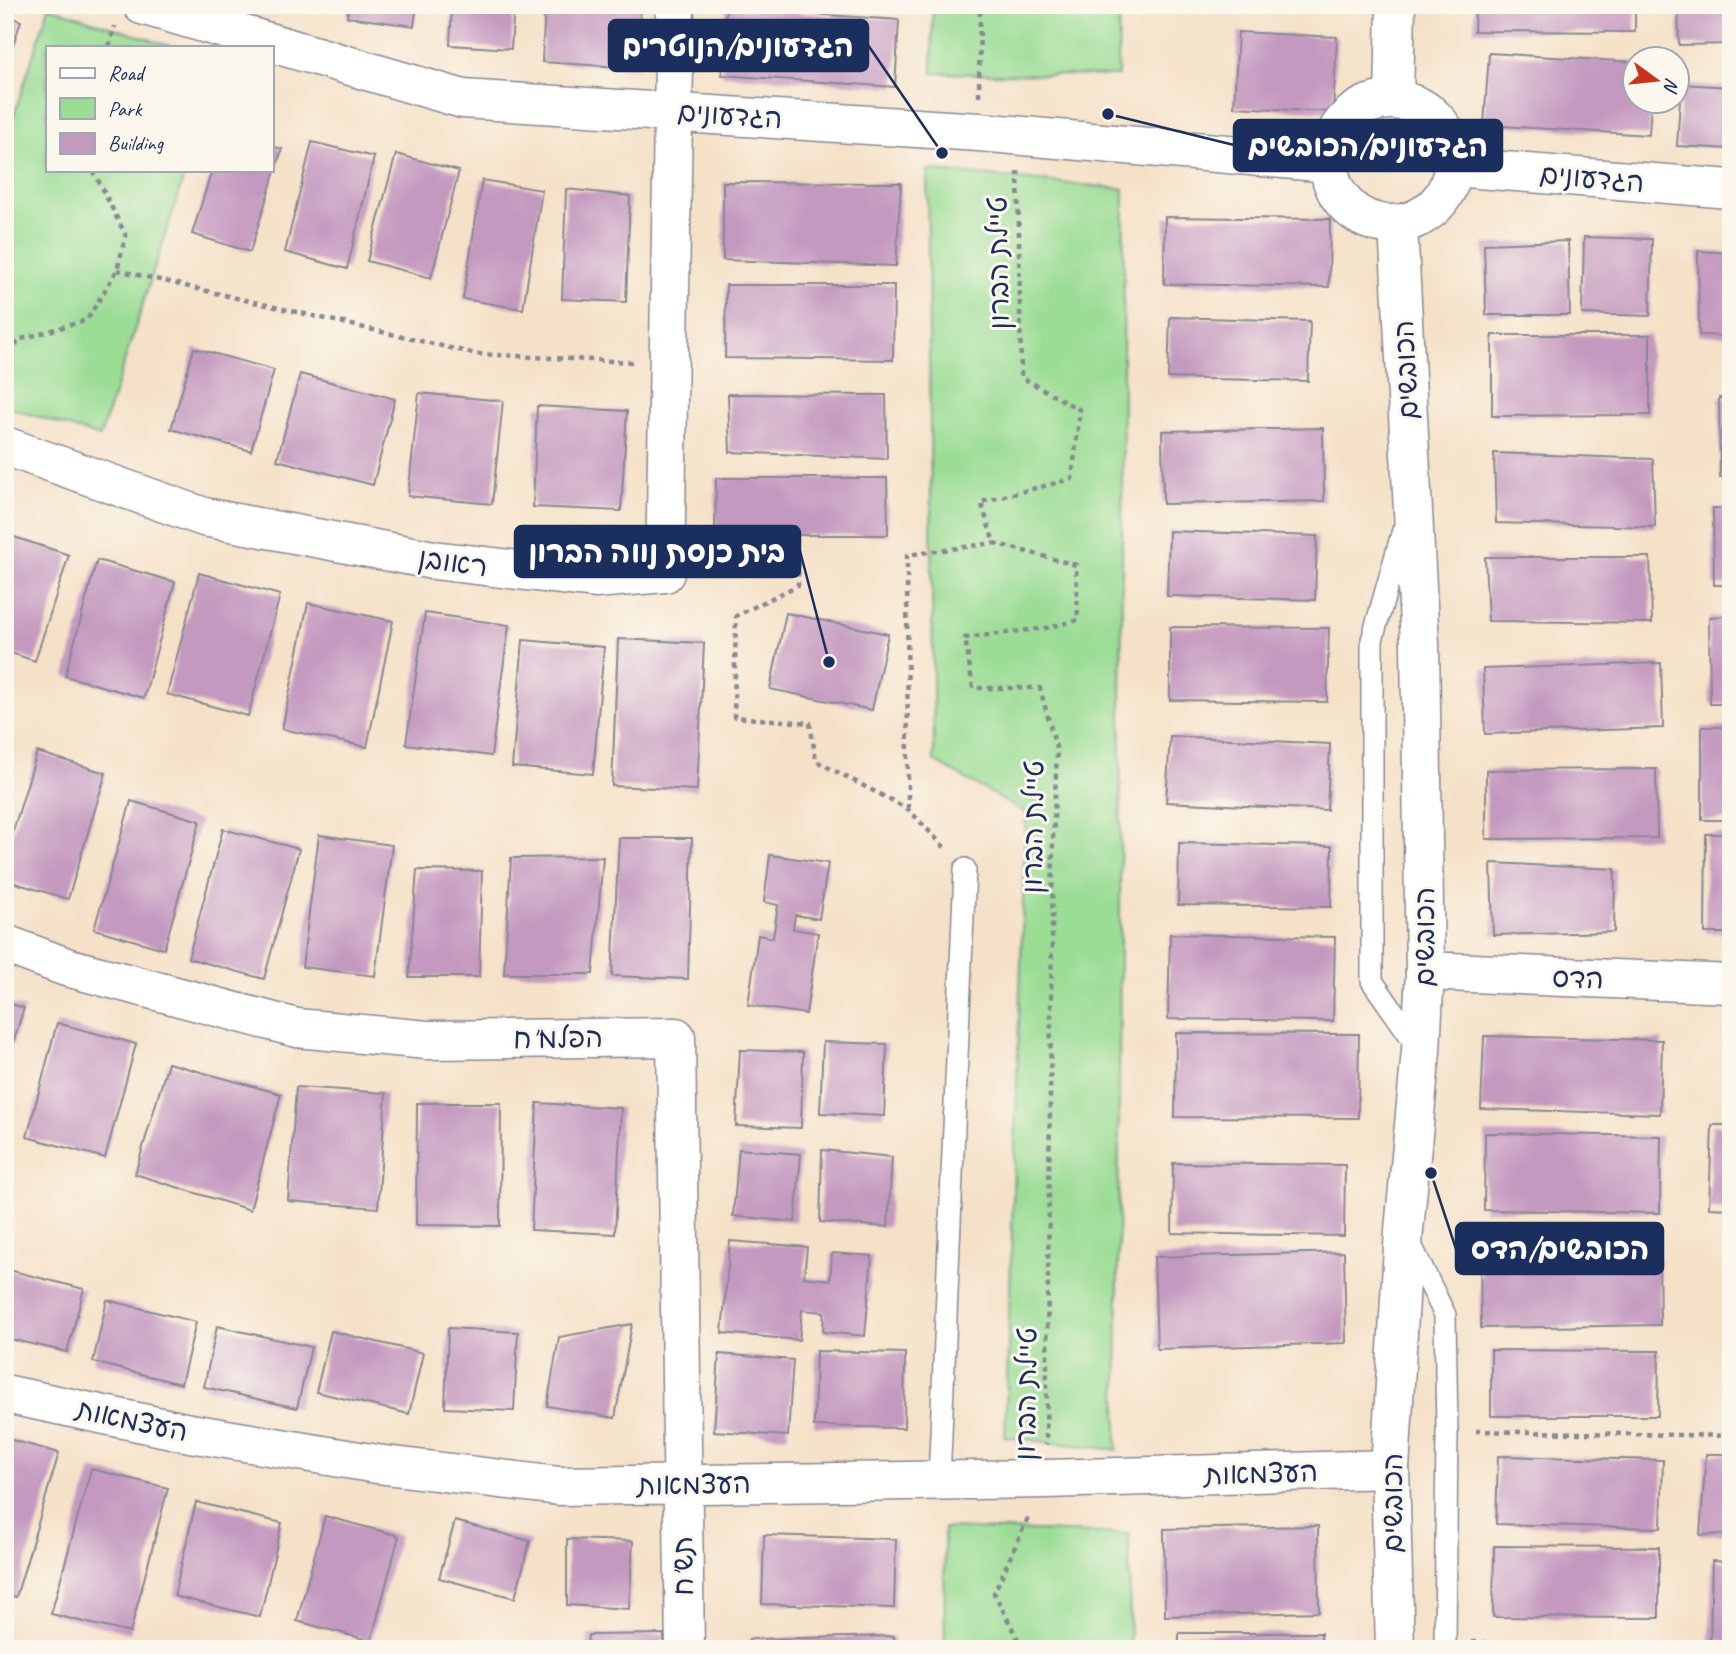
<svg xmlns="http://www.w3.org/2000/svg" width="1736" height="1654" font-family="Caveat,'Playpen Sans Hebrew',sans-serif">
<rect width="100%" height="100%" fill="#fbf7ec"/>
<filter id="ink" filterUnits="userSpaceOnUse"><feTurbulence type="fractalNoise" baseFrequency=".0143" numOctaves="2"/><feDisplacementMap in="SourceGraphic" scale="14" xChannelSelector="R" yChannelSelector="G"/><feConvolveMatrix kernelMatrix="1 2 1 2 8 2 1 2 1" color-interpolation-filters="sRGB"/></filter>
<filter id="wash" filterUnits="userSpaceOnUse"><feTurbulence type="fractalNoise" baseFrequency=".00686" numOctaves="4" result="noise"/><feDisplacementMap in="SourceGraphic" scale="28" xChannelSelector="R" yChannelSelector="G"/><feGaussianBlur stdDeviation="1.57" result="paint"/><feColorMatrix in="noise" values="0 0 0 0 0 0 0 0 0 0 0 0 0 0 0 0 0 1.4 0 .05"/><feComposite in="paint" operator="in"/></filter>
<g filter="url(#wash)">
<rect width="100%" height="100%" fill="#f5e1c8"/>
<path fill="#9bdd95" stroke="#5b867a" stroke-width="2" d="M933,5H1119L1118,76L932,73Z
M49,7L173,47H47V170H186L100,437L5,406V143Z
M927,170L1124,189L1117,1450L1005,1437L1026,813L934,761Z
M944,1528L1129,1534L1130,1649H945Z"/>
<g id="blocks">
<path fill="#c499c0" d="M349,5H417L414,26L347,17Z
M452,5H514L511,49L450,45Z
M545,5H641L637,68L542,62Z
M1475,5H1635V32L1474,31Z
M1678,5H1731V44L1679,45Z
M726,8L899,20L895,87L722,75Z
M5,15L21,21L6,66L5,65Z
M1238,32L1337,37L1333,112L1234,107Z
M1489,53L1634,62V102H1651L1649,135L1484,125Z
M1681,84L1731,87V149L1677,146Z
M312,142L374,157L347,269L285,252Z
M271,146L282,149L250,252L192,234L212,170H271Z
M396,154L459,171L431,278L367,261Z
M482,180L542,190L523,309L463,299Z
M723,182L901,183L896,266L723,260Z
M566,189L630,196L626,302L562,299Z
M1165,217L1330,219L1329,287L1164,284Z
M1584,237L1652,239L1650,316L1582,314Z
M1568,241L1570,315H1486L1484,244Z
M1698,251L1731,253V336L1699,335Z
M726,285H894L893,360L725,358Z
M1170,317L1310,321L1308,381L1168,378Z
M1492,335H1650V415L1492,416Z
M194,348L274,370L251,451L171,429Z
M300,374L395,399L373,485L277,460Z
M419,393L503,401L492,504L408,496Z
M728,394L886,395L887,459L730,452Z
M1719,398H1731V477H1720Z
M537,406L627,411L621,511L533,507Z
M1323,428L1324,501L1163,504L1162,431Z
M1494,453L1653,459L1655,527L1496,523Z
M716,478H887L888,535H715Z
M1713,508H1731V585H1714Z
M1169,531L1317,536L1315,600L1167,596Z
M5,534L69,555L35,661L5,651Z
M1485,557H1650L1652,623L1488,621Z
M97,560L175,582L144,698L65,676Z
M199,573L280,595L248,716L167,694Z
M308,603L393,621L367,747L282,729Z
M425,613L509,625L491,756L406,744Z
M786,613L888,634L872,710L770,689Z
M1731,616V704H1710L1709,617Z
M1170,627L1329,628L1327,702L1170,700Z
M618,639L704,643L697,790L612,786Z
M523,640L604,647L593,774L512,767Z
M1661,663L1663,728L1485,734L1483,669Z
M1702,727H1731V820H1702Z
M1170,736L1330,744L1327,810L1166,802Z
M37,752L106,773L68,899L5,880V858Z
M1656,769L1657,838L1486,839V770Z
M131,801L200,821L164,949L94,929Z
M223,829L299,849L264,979L188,958Z
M1706,834H1731V933H1705Z
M319,835L392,845L375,976L302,967Z
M619,838H692L688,979L612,976Z
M1179,843L1332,846L1331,907L1178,905Z
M770,855L828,863L819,919L795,915L793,929L818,933L806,1014L748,1005L758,935L773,938L778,905L764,902Z
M603,857L593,974H504L511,858Z
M1491,863L1615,869L1614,932L1493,935Z
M417,870L482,871L479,977H409Z
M1170,934L1335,937L1333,1021L1168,1019Z
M5,1002L24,1008L6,1065H5Z
M57,1023L136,1044L105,1158L27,1137Z
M1176,1033L1359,1034L1358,1118L1175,1117Z
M1484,1036L1662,1040L1660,1114L1481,1109Z
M823,1042L887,1044L884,1116L820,1113Z
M740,1050L803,1052L801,1128L736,1126Z
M168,1063L281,1094L250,1210L135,1174Z
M296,1087L386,1093L378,1208L288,1201Z
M417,1103H501L500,1226L416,1225Z
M537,1103L621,1108L615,1234L531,1230Z
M1712,1125H1731V1209L1709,1208Z
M1485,1133L1661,1136L1660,1213L1484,1210Z
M739,1149L801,1154L795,1222L733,1216Z
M822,1150L892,1157L888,1227L820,1222Z
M1173,1163L1345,1165L1344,1236L1172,1233Z
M730,1241L807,1247L804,1277L830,1280L832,1253L872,1256L865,1336L823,1332L824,1312L802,1310L799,1340L722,1333Z
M1344,1252L1346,1343L1157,1349L1154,1257Z
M1659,1254L1660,1325L1481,1328L1480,1256Z
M5,1269L84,1289L67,1352L5,1338Z
M107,1300L196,1322L181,1384L93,1362Z
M632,1324L615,1418L547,1406L559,1337Z
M217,1326L311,1347L297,1408L204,1387Z
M448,1328L518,1332L514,1411L445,1408Z
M331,1331L423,1353L409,1414L316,1392Z
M1491,1350L1659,1351L1658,1416H1491Z
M816,1351L905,1353L904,1428L814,1426Z
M719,1354L793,1360L788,1436L714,1431Z
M5,1438L59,1453L16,1597L5,1594Z
M1706,1454H1731V1534L1700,1535Z
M1498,1456L1663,1460L1661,1528L1496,1524Z
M91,1469L168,1488L130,1633L51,1614Z
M196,1502L282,1523L260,1617L174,1596Z
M325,1516L399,1536L371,1641L297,1621Z
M455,1521L530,1541L515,1598L439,1578Z
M1318,1526L1319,1612L1165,1616L1164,1529Z
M764,1535L896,1539L894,1608L762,1604Z
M567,1539L633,1541L629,1609L567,1605Z
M1494,1546L1659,1547V1618L1493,1617Z
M1712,1561L1731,1562V1641H1710Z
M1179,1633H1321V1649H1179Z
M664,1634V1649H587L588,1635Z
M894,1636L895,1649H749V1639Z"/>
</g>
</g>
<g filter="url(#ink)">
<use href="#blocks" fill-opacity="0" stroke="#888893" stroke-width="2"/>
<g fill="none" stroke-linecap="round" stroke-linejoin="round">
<g stroke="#888893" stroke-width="24">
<path id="service" d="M1403,530L1372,640V981L1419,1048
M1410,1243L1445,1315L1447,1430L1445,1649
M939,1481L965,869"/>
</g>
<g stroke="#888893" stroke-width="41">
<path id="minor" d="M142,5L463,99L979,132L1329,163
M1453,167L1731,189
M5,446L204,517L433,560L595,579L665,573L675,5
M5,944L66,967L297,1028L427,1040L676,1037L685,1649
M1425,971L1731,984
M5,1394L190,1433L377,1464L559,1486L1046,1479L1390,1469"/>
</g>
<g stroke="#888893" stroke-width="41">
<path id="tertiary" d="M1394,100L1396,5
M1329 162a62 62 0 1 1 124 0a62 62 0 1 1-124 0Z
M1395,1649L1390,1469L1404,1230L1421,1051L1425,971L1420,644L1398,225"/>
</g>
<path stroke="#888893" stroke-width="4.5" stroke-dasharray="5 5" stroke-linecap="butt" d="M109,47L115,26
M979,96L980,5
M1018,171L1021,377L1080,410L1072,479L981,502L994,543L1076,565L1078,620L1046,628L965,638L973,688H1040L1057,751L1053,841L1046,1445
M117,270L476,354L632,362
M5,374L18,340L87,320L117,270L126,236L93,170
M701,569L799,560L798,585L736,616L734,717L810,723L816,761L908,809L946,849
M908,809L907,555L994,543
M1476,1431L1731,1436
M1472,1642L1643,1649
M1023,1649L994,1593L1029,1516"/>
<use href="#service" stroke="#fff" stroke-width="21"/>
<use href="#minor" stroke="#fff" stroke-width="38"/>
<use href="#tertiary" stroke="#fff" stroke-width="38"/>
</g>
</g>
<g text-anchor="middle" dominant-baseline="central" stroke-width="6" stroke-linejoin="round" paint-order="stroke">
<g font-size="28" fill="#1b2f5e" stroke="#fbf7ec">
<text transform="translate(730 115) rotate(4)">הגדעונים</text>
<text transform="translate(1592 178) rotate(5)">הגדעונים</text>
<text transform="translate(998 263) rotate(-91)">טיילת הברון</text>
<text transform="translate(1406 370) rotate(-93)">הכובשים</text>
<text transform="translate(453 562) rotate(8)">ראובן</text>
<text transform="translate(1033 827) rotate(-89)">טיילת הברון</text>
<text transform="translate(1424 937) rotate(-90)">הכובשים</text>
<text transform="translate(1578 978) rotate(2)">הדס</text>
<text transform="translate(558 1038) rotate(-1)">הפלמ"ח</text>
<text transform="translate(1026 1394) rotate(-89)">טיילת הברון</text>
<text transform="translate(132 1420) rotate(12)">העצמאות</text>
<text transform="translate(1261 1473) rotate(-2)">העצמאות</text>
<text transform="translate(694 1484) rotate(-1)">העצמאות</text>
<text transform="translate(1392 1503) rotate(-90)">הכובשים</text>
<text transform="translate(683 1566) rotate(-91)">תש"ח</text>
</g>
</g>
<path fill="none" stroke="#1b2f5e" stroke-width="2.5" d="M942 153L868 45M1108 114L1234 145M829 662L800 551M1431 1173L1456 1249"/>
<g fill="#1b2f5e" stroke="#fbf7ec" stroke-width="2.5">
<circle cx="942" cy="153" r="7"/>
<circle cx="1108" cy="114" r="7"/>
<circle cx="829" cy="662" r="7"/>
<circle cx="1431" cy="1173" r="7"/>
</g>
<g fill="#1b2f5e" stroke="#1b2f5e" stroke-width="2.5">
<rect x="609" y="20" width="259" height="51" rx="7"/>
<rect x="1234" y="120" width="268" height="51" rx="7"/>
<rect x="515" y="526" width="285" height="51" rx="7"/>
<rect x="1456" y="1223" width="207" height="51" rx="7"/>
</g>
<g font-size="30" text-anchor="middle" font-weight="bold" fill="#fff">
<text x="738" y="56">הגדעונים/הנוטרים</text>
<text x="1368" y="156">הגדעונים/הכובשים</text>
<text x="657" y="562">בית כנסת נווה הברון</text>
<text x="1560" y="1259">הכובשים/הדס</text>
</g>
<rect width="1736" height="1654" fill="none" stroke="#fbf7ec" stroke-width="28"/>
<rect x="46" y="46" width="228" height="126" fill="#fbf7ec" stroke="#a1a7b3" stroke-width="2"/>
<rect x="60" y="68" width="35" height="10" fill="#ffffff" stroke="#a1a7b3" stroke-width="2"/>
<text x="108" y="80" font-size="21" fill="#1b2f5e">Road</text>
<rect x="60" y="98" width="35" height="21" fill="#9bdd95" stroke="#a1a7b3" stroke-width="2"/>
<text x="108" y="116" font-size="21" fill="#1b2f5e">Park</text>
<rect x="60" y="133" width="35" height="21" fill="#c499c0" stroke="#a1a7b3" stroke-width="2"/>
<text x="108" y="150" font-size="21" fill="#1b2f5e">Building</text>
<g transform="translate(1656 80) rotate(105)"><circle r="33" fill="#fbf7ec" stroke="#a1a7b3" stroke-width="2"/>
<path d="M0-5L12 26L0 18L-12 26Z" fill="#c8321e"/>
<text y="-10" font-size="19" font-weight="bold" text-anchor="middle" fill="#1b2f5e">N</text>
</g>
</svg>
